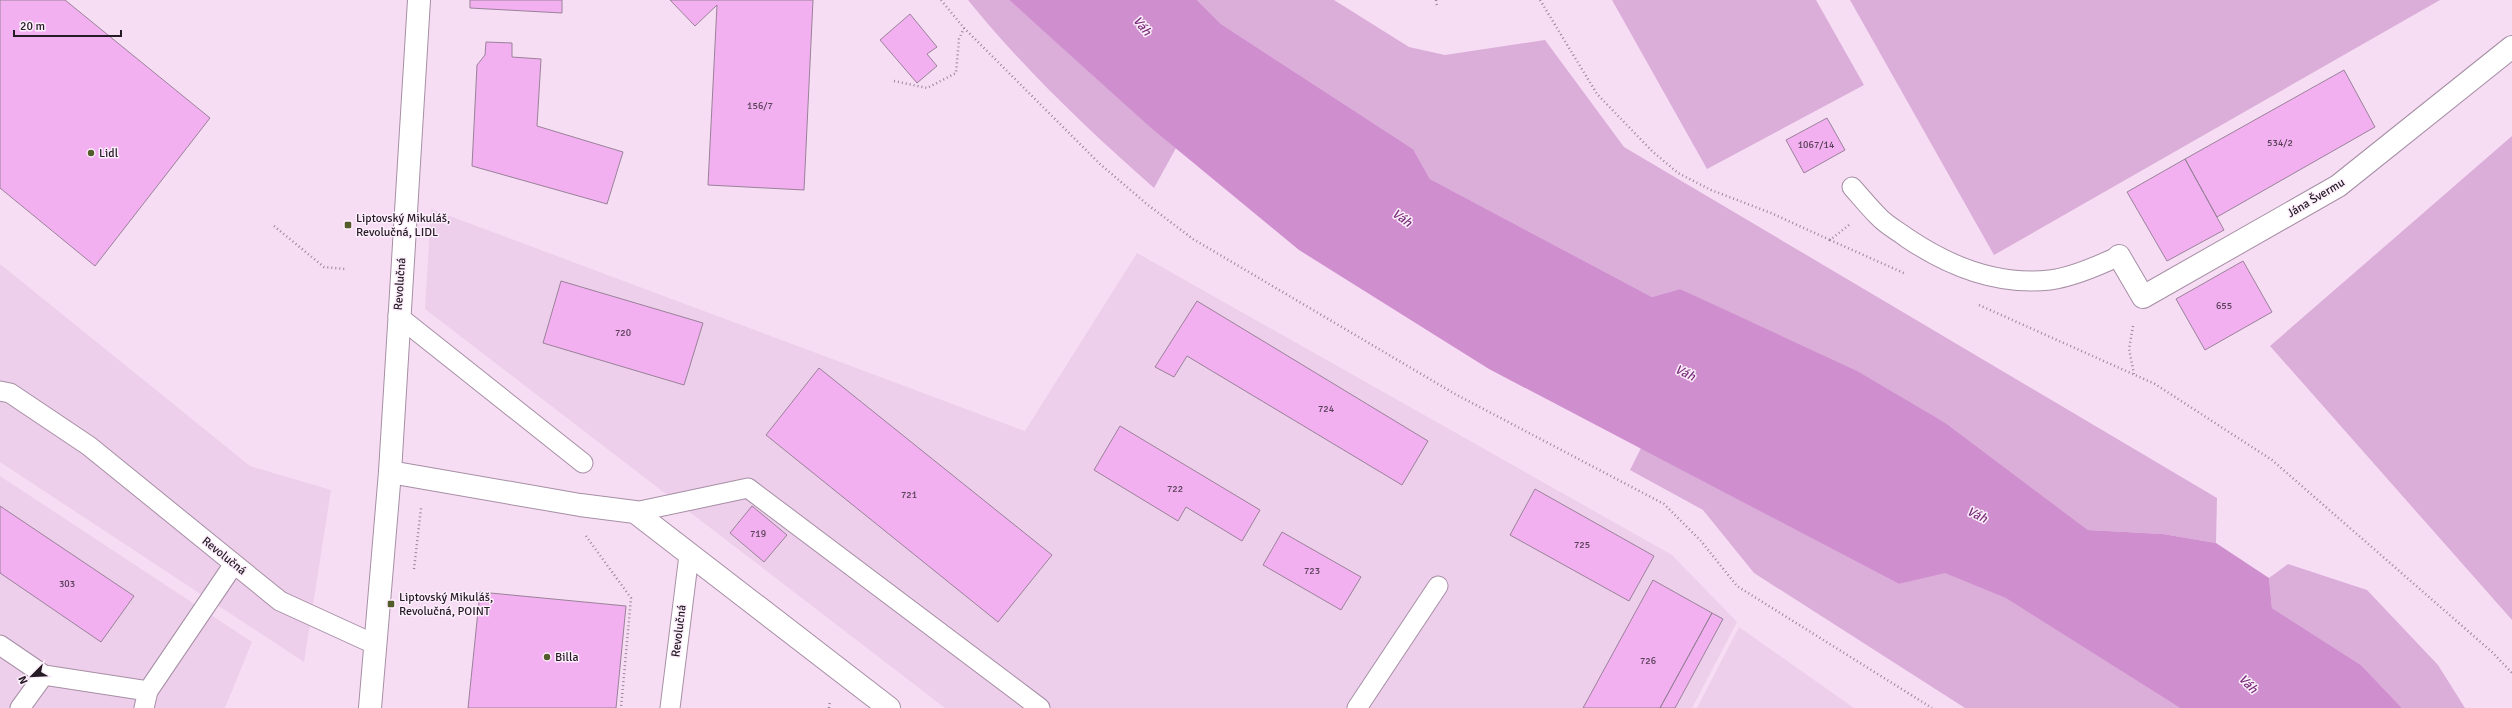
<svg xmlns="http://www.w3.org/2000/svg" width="2512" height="708" font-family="Signika,sans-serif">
<rect width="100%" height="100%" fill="#f6ddf4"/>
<path fill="#edceeb" d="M431,209L1025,431L1137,253L1672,555L1737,622L1692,708H945L425,309Z
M0,264L250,466L331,490L304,662L0,462Z
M0,476L252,642L225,708H0Z
M1739,627L1854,708H1697Z"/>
<path fill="#dbadd9" d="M968,0H1009L1176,148L1154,188C1088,130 1024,69 968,0Z
M1197,0H1334L1409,47L1445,55L1545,40L1624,147L2217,498L2216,543L2163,534L2088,530L1947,424L1680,289L1652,297L1430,179L1413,149L1221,24Z
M1612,0H1816L1864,85L1707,169Z
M1850,0H2440L1994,255Z
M2512,136V620L2270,346Z
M1641,448L1899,584L1945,572L2007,598L2180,708H1965L1754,573L1703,510L1630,470Z
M2288,564L2367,590L2438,665L2465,708H2402L2361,665L2272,608L2269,578Z"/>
<path fill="#cf8fce" d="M1009,0H1197L1221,24L1413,149L1430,179L1652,297L1680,289L1857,371L1947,424L2088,530L2163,534L2216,543L2269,578L2272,608L2361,665L2402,708H2180L2006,598L1945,573L1899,584L1489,369L1299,250L1150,127Z"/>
<path fill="#f2b0f1" stroke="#998298" d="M0,0H65L210,118L95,266L0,188Z
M470,0H562V13L470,8Z
M670,0H813L804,190L708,185L717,5L695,26Z
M910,14L937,47L927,54L937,66L917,83L880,40Z
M486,42L512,43V57L541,59L537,126L623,152L607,204L472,166L477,65L485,55Z
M2344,70L2375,127L2217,217L2185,159Z
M1827,118L1845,150L1804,173L1786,140Z
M2185,159L2224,230L2167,261L2127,192Z
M2243,261L2272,312L2205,350L2176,299Z
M561,281L703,323L684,385L543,343Z
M1197,301L1428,441L1402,485L1187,356L1174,377L1155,367Z
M819,368L1052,555L998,622L766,435Z
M1120,426L1260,510L1242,541L1186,507L1178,521L1094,470Z
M1535,489L1654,556L1629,601L1510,535Z
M0,506L134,596L101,642L0,573Z
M752,506L787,535L764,562L730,533Z
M1282,532L1361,577L1341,610L1263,565Z
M1653,580L1712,613L1660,708H1583Z
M480,592L626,606L616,708H468Z
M1712,613L1723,619L1675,708H1660Z"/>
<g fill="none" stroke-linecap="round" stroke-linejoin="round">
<g stroke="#a68fa5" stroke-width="21">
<path id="service" d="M1852,187C1860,196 1869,207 1878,216C1886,225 1898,231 1907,238C1950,267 1997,286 2050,280C2073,277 2098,266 2119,256
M398,316L583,463
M0,391L10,393L89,446L280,601L374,644
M635,512L748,488L1040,708
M0,645L44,675L148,691
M20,708L44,675
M144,708L148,691L234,564
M670,708L689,555
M1357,708L1438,586"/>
</g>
<g stroke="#a68fa5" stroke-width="24">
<path id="minor" d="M2119,256L2143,297L2338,186L2512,47
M390,472L580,505L635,512L889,708"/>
</g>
<g stroke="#a68fa5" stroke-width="24">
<path id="secondary" d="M370,708L390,472L419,0"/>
</g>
<path stroke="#998798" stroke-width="2.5" stroke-dasharray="1 3" stroke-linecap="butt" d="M941,0L964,28L1100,164L1148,205L1193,239L1455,394L1664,504L1701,541L1737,586L1932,708
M1436,0L1437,6
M1540,0L1597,94L1652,151L1678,173L1711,190L1771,213L1830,240
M894,81L927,88L956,73L959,39L964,28
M1849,225L1830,240L1906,274
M274,226L324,267L345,269
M1979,305L2155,384L2272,460L2492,652L2512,673
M2133,326L2129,349L2134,374
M586,536L631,598L621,708
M414,569L421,508
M829,708L830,701"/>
<use href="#service" stroke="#fff" stroke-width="19"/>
<use href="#minor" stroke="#fff" stroke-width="22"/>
<use href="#secondary" stroke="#fff" stroke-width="22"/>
</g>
<g fill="#545c2b" stroke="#fdeefc" stroke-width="1.5">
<circle cx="91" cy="153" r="4"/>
<rect x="344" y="221" width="8" height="8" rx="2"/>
<rect x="387" y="600" width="8" height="8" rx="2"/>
<circle cx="547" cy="657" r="4"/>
</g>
<g text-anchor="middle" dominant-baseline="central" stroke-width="3" stroke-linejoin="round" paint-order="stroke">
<g font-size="10" fill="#584057">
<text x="760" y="106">156/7</text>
<text x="2280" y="143">534/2</text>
<text x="1816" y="145">1067/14</text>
<text x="2224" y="306">655</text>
<text x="623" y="333">720</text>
<text x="1326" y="409">724</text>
<text x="1175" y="489">722</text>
<text x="909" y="495">721</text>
<text x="758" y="534">719</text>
<text x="1582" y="545">725</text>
<text x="1312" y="571">723</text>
<text x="67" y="584">303</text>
<text x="1648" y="661">726</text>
</g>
<g font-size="12" fill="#241b24" stroke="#fdeefc" text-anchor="start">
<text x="99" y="153">Lidl</text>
<text x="356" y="218">Liptovský Mikuláš,<tspan x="356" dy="14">Revolučná, LIDL</tspan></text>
<text x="399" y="597">Liptovský Mikuláš,<tspan x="399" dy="14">Revolučná, POINT</tspan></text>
<text x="555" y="657">Billa</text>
</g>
<g font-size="12" fill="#241b24" stroke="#fdeefc">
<text transform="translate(2316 198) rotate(-31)">Jána Švermu</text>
<text transform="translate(400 284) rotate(-86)">Revolučná</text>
<text transform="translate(224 556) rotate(39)">Revolučná</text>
<text transform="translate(679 631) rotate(-83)">Revolučná</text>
</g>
<g font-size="13" font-style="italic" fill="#7a2f7b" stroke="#fdeefc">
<text transform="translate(1142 26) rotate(51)">Váh</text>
<text transform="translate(1402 218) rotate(36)">Váh</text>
<text transform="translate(1685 373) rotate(26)">Váh</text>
<text transform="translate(1977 515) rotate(26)">Váh</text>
<text transform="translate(2248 684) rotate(45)">Váh</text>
</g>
</g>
<g transform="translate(32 676) rotate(246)" stroke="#fdeefc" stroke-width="3" paint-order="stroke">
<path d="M0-3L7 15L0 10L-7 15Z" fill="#241b24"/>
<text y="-6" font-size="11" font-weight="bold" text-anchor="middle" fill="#241b24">N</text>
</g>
<path d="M14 30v6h107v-6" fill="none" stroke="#241b24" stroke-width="2"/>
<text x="20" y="30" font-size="12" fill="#241b24" stroke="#fdeefc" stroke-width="3" paint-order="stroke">20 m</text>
</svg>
